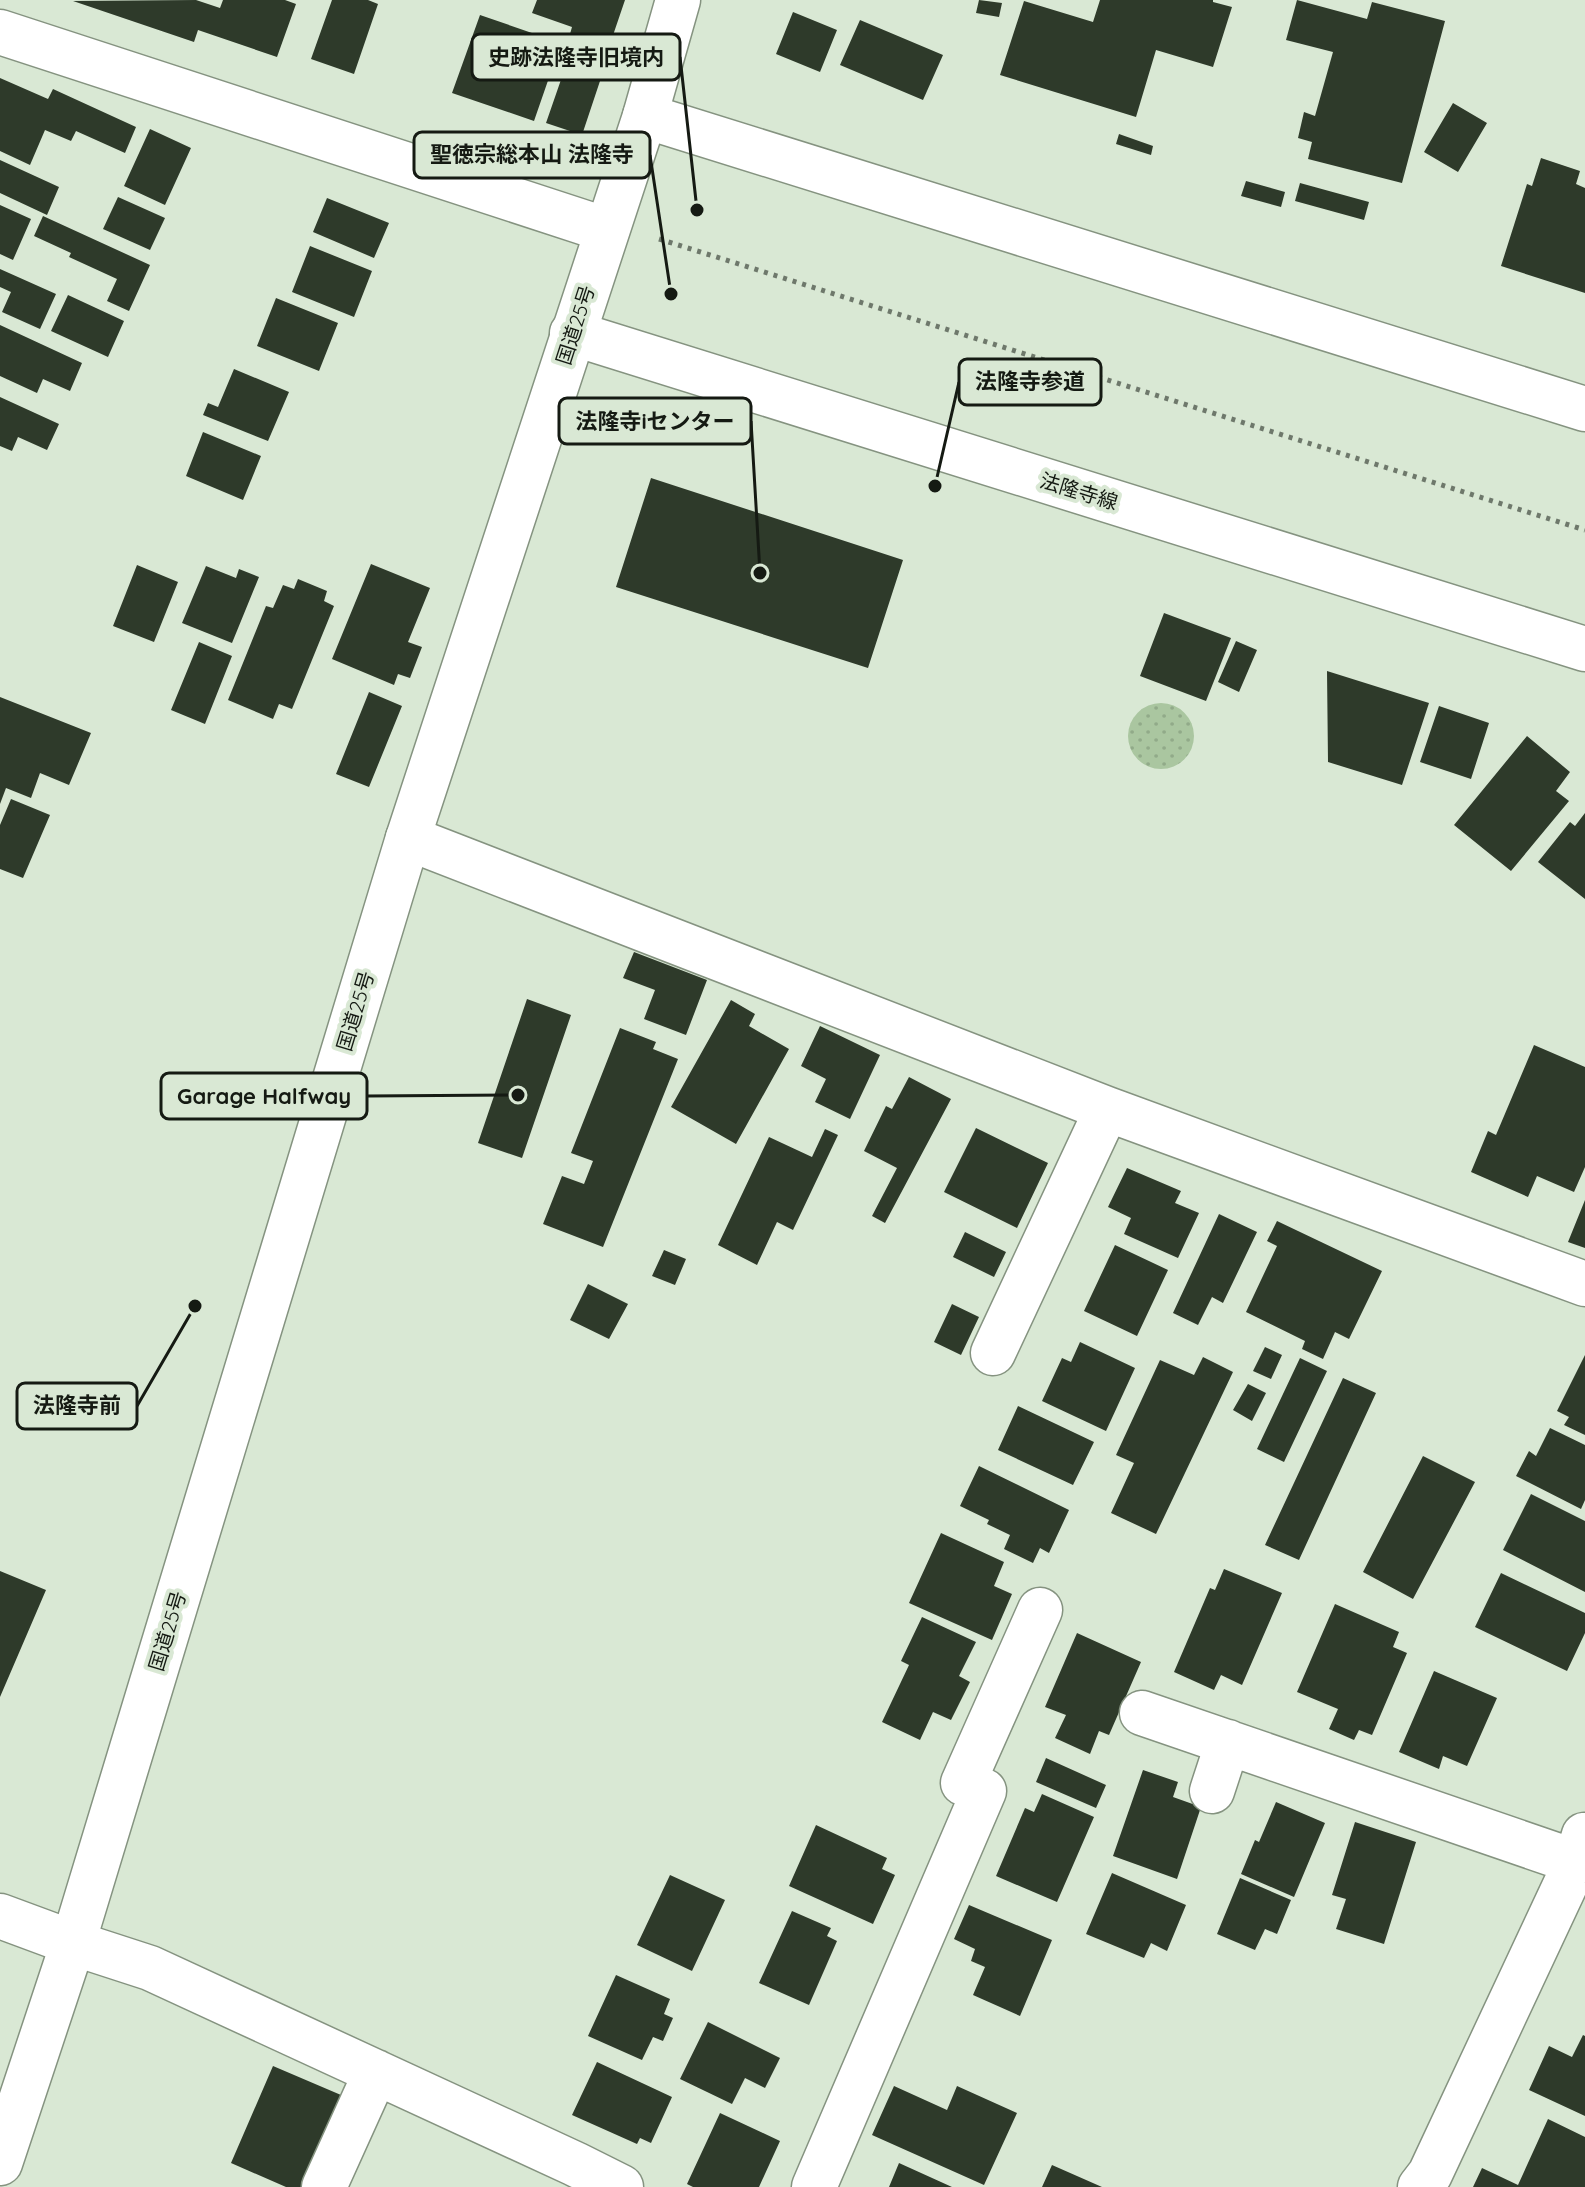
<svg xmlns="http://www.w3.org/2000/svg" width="1585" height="2187" font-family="Quicksand,'Noto Sans JP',sans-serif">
<defs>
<pattern id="grass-dots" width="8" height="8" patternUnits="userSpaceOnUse" patternTransform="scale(2)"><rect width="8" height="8" fill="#aac6a0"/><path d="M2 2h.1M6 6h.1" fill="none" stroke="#91aa89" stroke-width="1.8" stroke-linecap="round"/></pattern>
</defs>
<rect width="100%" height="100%" fill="#d9e8d4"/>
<path fill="url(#grass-dots)" d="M1128 736a33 33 0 1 1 66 0a33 33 0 1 1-66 0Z"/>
<path fill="#2e3a2a" d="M196,0L220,8L223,0H285L296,4L277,57L198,30L194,42L73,1Z
M332,0H368L378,4L354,74L311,59Z
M537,0H625L609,47L570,34L572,27L532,13Z
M979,0L1002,3L999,17L976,13Z
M1100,0H1213V2L1232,7L1213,67L1156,50L1136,117L1000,75L1024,1L1093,22Z
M1297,0L1367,19L1372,2L1445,21L1402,183L1308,159L1312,142L1298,138L1304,112L1315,116L1333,52L1286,40Z
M793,12L837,30L820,72L776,54Z
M480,15L561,43L534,121L452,93Z
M860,20L943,55L923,100L840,65Z
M573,45L608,57L582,135L546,123Z
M0,78L48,99L53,89L136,127L125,153L76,131L71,141L45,130L30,165L0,151Z
M1453,103L1487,123L1458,172L1424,152Z
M150,129L191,148L165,205L124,186Z
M1119,134L1153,146L1151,155L1116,144Z
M1541,158L1580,171L1576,184L1585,188V293L1501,266L1527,184L1532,186Z
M0,160L59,187L47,215L0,193Z
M1246,181L1285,192L1281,207L1241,196Z
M1300,183L1369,202L1364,220L1295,201Z
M118,197L165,218L150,250L103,229Z
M327,198L389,223L374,258L313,232Z
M0,205L31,219L13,260L0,254Z
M43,216L150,265L129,311L107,301L117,279L69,257L71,253L34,236Z
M310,246L372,271L354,317L292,292Z
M0,269L56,294L40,329L2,312L11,292L0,287Z
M68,295L124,321L108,357L51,331Z
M276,298L338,323L319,371L257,346Z
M0,325L82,363L70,391L43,379L37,393L0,376Z
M234,369L289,392L268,441L203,415L208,403L218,407Z
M0,397L59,424L47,450L18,437L12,451L0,446Z
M203,432L261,456L243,500L186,476Z
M651,478L903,560L868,668L616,587Z
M371,564L430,588L408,642L422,647L410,678L398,674L394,685L332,659Z
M137,565L178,582L154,642L113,626Z
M206,566L236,578L239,569L259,577L232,643L182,623Z
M298,579L327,591L324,601L334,606L292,709L279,704L273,719L228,700L266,606L273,608L283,585L294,589Z
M1164,613L1231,638L1206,701L1140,676Z
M1236,641L1257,650L1239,692L1218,682Z
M199,642L232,656L205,724L171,710Z
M1327,671L1429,703L1402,785L1328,762Z
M369,692L402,706L369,787L336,774Z
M0,697L91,733L69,785L40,773L31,798L6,788L0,804Z
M1439,706L1489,723L1471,779L1420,762Z
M1527,736L1570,772L1556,791L1569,801L1511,871L1454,825Z
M11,799L50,815L23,878L0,869V825Z
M1585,813V899L1538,862L1570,822L1575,826Z
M634,952L707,980L686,1035L644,1019L655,990L623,978Z
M527,999L571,1015L522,1158L478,1143Z
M731,1000L755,1014L749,1026L789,1049L736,1144L671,1107Z
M820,1026L880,1055L850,1119L815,1102L826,1079L801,1066Z
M620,1028L656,1042L653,1049L678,1059L603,1247L543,1224L562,1176L584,1184L593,1161L571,1153Z
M1534,1045L1585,1067V1167L1574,1192L1537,1176L1528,1197L1471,1172L1488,1131L1496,1135Z
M909,1077L951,1099L885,1223L872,1216L897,1168L864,1151L886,1106L892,1109Z
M976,1128L1048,1163L1017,1228L944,1192Z
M825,1129L838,1135L793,1230L777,1222L757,1265L718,1245L769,1137L812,1157Z
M1127,1168L1181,1191L1175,1203L1199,1213L1178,1258L1124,1234L1131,1218L1108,1207Z
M1585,1200V1248L1568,1242Z
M1219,1214L1257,1232L1223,1303L1212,1297L1198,1325L1173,1313Z
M1277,1221L1382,1271L1349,1339L1335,1332L1323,1359L1302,1349L1305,1341L1246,1312L1277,1246L1267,1241Z
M965,1232L1006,1252L994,1277L953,1257Z
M1115,1245L1168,1270L1137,1336L1084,1311Z
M664,1250L686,1259L675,1285L652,1276Z
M588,1284L628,1304L609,1339L570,1320Z
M952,1304L979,1317L961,1355L934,1342Z
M1080,1342L1135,1368L1106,1431L1042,1401L1062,1358L1071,1362Z
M1265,1347L1282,1355L1271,1379L1253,1371Z
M1585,1355V1435L1564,1425L1569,1417L1557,1411Z
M1203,1357L1233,1372L1156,1534L1111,1513L1134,1463L1116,1455L1160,1360L1194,1375Z
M1300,1358L1327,1371L1284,1462L1257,1449Z
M1343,1378L1376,1393L1299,1560L1265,1545Z
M1248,1384L1266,1393L1252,1421L1233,1410Z
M1018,1406L1094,1442L1073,1485L998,1450Z
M1550,1428L1585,1445V1500L1581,1509L1516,1476L1529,1451L1536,1456Z
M1423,1456L1475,1482L1413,1599L1363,1572Z
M979,1466L1069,1510L1049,1553L1040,1548L1033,1563L1004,1549L1010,1535L987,1524L989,1520L960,1506Z
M1531,1494L1585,1521V1592L1503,1550Z
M941,1533L1004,1562L994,1586L1012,1594L992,1640L909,1603Z
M1224,1569L1282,1593L1242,1685L1221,1675L1214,1690L1174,1672L1210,1588L1215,1590Z
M0,1571L46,1590L0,1697Z
M1501,1573L1585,1613V1633L1567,1671L1475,1627Z
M1335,1604L1399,1632L1393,1647L1407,1653L1372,1735L1359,1730L1354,1740L1329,1729L1338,1709L1297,1692Z
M922,1617L976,1642L959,1676L970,1682L951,1720L933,1712L920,1740L882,1722L909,1665L901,1661Z
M1077,1633L1141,1662L1109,1735L1099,1731L1090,1754L1055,1738L1066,1715L1045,1707Z
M1434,1671L1497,1698L1467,1766L1443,1756L1439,1769L1399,1752Z
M1046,1758L1106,1785L1096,1808L1036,1782Z
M1143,1770L1178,1782L1173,1797L1201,1807L1177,1879L1113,1856Z
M1042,1794L1094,1817L1057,1902L996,1876L1025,1808L1034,1812Z
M1276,1802L1325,1823L1294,1897L1241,1874L1255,1840L1259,1842Z
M1355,1822L1416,1842L1384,1944L1336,1929L1346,1899L1332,1895Z
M816,1825L887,1858L882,1869L895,1875L873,1924L789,1886Z
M1112,1873L1186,1905L1167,1951L1151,1943L1144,1958L1086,1934Z
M670,1875L725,1900L692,1971L637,1945Z
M1240,1878L1291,1900L1277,1934L1265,1929L1255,1950L1217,1934Z
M969,1905L1052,1940L1020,2016L973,1995L985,1967L971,1961L975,1949L954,1939Z
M792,1911L831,1928L827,1936L837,1941L809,2005L759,1983Z
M616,1975L670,1999L664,2014L673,2018L663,2041L653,2037L642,2060L588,2036Z
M708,2022L780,2058L765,2088L745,2078L732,2104L680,2079Z
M1583,2035L1585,2036V2116L1529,2090L1549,2046L1572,2057Z
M597,2062L672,2097L651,2143L640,2138L637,2144L572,2115Z
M273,2066L348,2098L311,2187H286L231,2163Z
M894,2086L947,2110L957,2086L1017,2113L984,2185L872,2135Z
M720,2113L780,2141L759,2187H693L687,2184Z
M1548,2119L1585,2137V2187H1473L1482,2168L1518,2185Z
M899,2163L952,2187H889Z
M1052,2165L1102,2187H1042Z"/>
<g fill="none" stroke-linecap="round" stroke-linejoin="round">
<g stroke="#859380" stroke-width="47">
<path id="minor" d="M0,32L607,230
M408,838L1107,1109L1585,1284
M993,1353L1107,1109
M1142,1713L1576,1862
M1212,1791L1228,1742
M73,1943L150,1968L575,2164L621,2187
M324,2187L376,2072
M814,2187L984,1791L963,1783L1040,1610
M1420,2187L1430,2174L1576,1862L1584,1835"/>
</g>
<g stroke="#859380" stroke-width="47">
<path id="major" d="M645,116L1585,409
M572,333L1585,649
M0,1916L73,1943"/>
</g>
<g stroke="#859380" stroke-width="47">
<path id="highway" d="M0,2163L73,1943L408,838L645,116L678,0"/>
</g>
<path stroke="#6e786b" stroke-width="5" stroke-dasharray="4 6" stroke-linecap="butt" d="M659,239L1585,530"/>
<use href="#minor" stroke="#fff" stroke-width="44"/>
<use href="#major" stroke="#fff" stroke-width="44"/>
<use href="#highway" stroke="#fff" stroke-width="44"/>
</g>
<g text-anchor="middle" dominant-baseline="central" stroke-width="8" stroke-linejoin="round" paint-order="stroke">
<g font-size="20" fill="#151a13" stroke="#d9e8d4">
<text transform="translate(575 325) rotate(-72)">国道25号</text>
<text transform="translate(1079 491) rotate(17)">法隆寺線</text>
<text transform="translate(355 1011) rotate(-73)">国道25号</text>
<text transform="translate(167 1631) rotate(-73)">国道25号</text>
</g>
</g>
<path fill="none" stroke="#151a13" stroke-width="3" d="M697 210L680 57M671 294L650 155M935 486L959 382M760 573L751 421M518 1095L367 1096M195 1306L137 1406"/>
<g fill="#151a13" stroke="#d9e8d4" stroke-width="3">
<circle cx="697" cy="210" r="8"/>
<circle cx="671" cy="294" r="8"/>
<circle cx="935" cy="486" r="8"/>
<circle cx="760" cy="573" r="8"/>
<circle cx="518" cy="1095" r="8"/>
<circle cx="195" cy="1306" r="8"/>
</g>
<g fill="#d9e8d4" stroke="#151a13" stroke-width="3">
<rect x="472" y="34" width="208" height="46" rx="8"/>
<rect x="414" y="132" width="236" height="46" rx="8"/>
<rect x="959" y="359" width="142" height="46" rx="8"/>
<rect x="559" y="398" width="192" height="46" rx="8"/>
<rect x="161" y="1073" width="206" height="46" rx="8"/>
<rect x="17" y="1383" width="120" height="46" rx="8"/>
</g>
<g font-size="22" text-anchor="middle" font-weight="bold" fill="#151a13">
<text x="576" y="65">史跡法隆寺旧境内</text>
<text x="532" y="162">聖徳宗総本山 法隆寺</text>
<text x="1030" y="389">法隆寺参道</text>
<text x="655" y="429">法隆寺iセンター</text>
<text x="264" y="1104">Garage Halfway</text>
<text x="77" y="1413">法隆寺前</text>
</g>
</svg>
